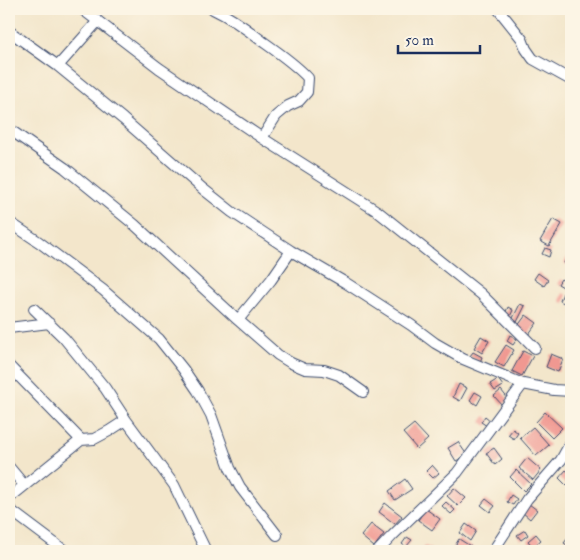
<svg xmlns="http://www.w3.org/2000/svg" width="580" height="560" font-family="'IM FELL Double Pica',serif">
<rect width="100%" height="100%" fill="#fcf5e5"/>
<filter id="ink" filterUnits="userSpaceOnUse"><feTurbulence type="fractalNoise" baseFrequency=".02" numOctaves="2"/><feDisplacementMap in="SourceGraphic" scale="10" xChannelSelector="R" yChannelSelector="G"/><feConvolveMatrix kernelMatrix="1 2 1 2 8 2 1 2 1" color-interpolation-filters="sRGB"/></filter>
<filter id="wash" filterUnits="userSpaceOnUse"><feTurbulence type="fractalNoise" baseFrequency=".0096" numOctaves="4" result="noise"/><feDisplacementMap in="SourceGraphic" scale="20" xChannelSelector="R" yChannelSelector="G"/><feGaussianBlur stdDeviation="1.12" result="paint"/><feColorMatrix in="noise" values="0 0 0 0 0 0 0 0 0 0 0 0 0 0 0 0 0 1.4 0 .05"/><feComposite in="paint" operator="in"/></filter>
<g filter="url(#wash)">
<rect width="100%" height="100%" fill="#f3e6cb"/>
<g id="blocks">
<path fill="#f09891" d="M553,219L562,224L549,246L540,241Z
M545,248L551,250L549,257L542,254Z
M571,250V267L564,263Z
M538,273L548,280L544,286L534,279Z
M561,279L566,282L563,287L558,284Z
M563,293L567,295L564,303L560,301Z
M520,304L525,306L516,324L511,322Z
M508,307L513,310L509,319L504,316Z
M526,315L537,323L528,335L517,327Z
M510,335L517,339L513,345L507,341Z
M481,336L489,341L482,353L474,348Z
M506,345L514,350L504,367L495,362Z
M523,351L533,356L522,376L512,371Z
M473,352L482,357L480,362L470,356Z
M551,354L563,359L558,372L546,367Z
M498,379L503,386L495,391L490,384Z
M459,384L467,388L460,401L453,397Z
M501,390L509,400L502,405L494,396Z
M475,392L482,396L477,405L470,400Z
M571,406V417L566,412Z
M545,412L562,428L552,438L536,422Z
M485,416L491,421L487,426L481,422Z
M414,424L428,439L417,449L403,433Z
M533,427L549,445L536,456L520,438Z
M513,429L518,433L514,439L508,435Z
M458,442L467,455L456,461L448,448Z
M494,448L502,459L495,465L486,453Z
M527,458L541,470L533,480L519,468Z
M432,465L439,473L433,478L426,471Z
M516,470L531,484L524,491L510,477Z
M566,470L571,475V482L567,486L559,478Z
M405,479L412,489L395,500L389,491Z
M454,488L466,498L458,506L447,496Z
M511,495L517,499L513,505L507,502Z
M486,499L495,506L490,512L481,505Z
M446,502L455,510L451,514L442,506Z
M385,503L402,516L395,524L379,512Z
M529,504L537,510L530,519L522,512Z
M426,509L440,519L432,530L418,520Z
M371,524L384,534L374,547L361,536Z
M466,524L476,531L470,541L460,533Z
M525,530L528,535L521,540L517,535Z
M536,534L541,540L533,547L528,541Z
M571,534V548L564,543Z
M407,537L412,540L406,547L402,544Z
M459,539L475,549L474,551H457L453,549Z
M425,546L431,549L429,551H422Z"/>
</g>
</g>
<g filter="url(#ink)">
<use href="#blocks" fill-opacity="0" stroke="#3b4a6e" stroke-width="1"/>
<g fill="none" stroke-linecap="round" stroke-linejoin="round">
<g stroke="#3b4a6e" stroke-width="12">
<path id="minor" d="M82,9L159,68L262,138L377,211L481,294L535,348
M213,9C230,17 247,29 262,41C279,53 295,64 308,78L307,92L299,101L288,106L276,116L262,138
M498,9L522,39L526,49L533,59L571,80
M9,31L58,66L123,119L203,189L232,212L291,251L346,283L411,325L435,343L463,359L523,384L554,390L571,391
M58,66L98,21
M9,129L65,168L135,225L238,320L278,355L291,363L305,369L324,370L339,375L363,392
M9,222L39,242L103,290L159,339L183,369L198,391L211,415L230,468L240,487L277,535
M34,309L64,338L105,388L126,420L174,485L206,551
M238,320L271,280L291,251
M9,328L49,323
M9,366L81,440
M9,467L24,485
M9,498L81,440L94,439L109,431L126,420
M9,509L65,551
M378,551L392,536L457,473L523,384
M493,551L527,499L561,460L571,442"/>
</g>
<use href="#minor" stroke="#fff" stroke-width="10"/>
</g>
</g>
<rect width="580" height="560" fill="none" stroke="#fcf5e5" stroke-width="30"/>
<path d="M398 45v8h82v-8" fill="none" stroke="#1b2f5e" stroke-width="2.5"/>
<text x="405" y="45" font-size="15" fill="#1b2f5e" stroke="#fcf5e5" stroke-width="4" paint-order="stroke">50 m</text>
</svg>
